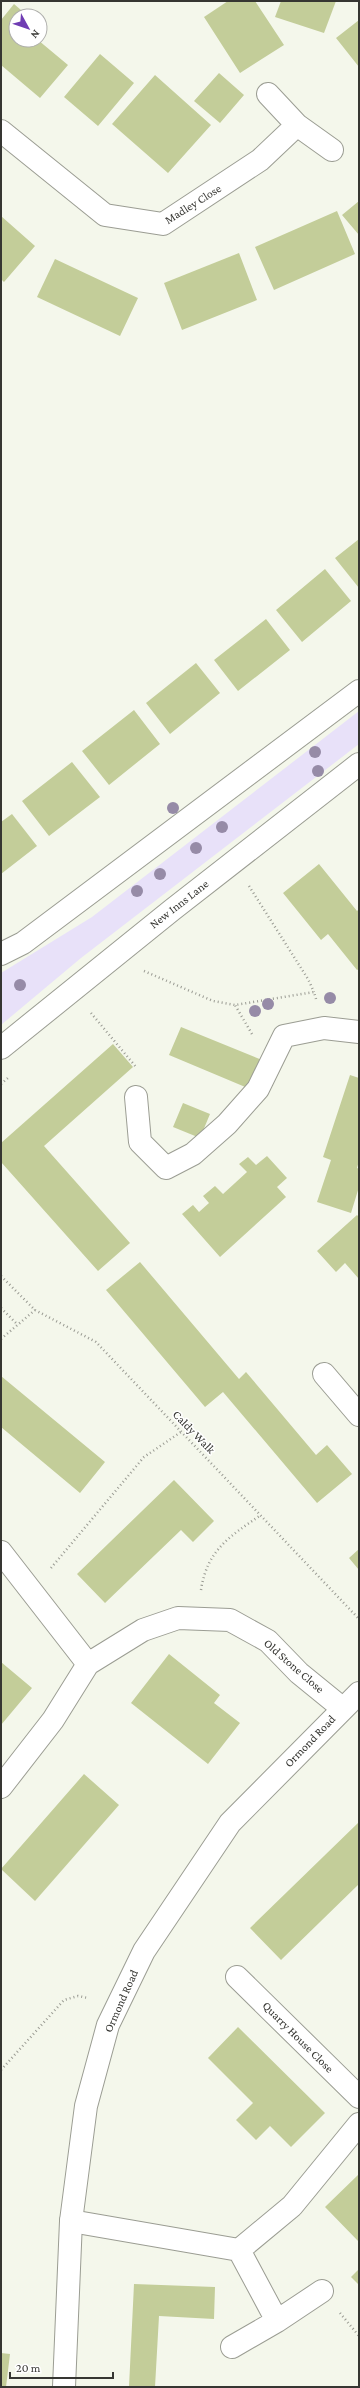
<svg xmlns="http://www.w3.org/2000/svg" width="360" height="2388" font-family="'Crimson Pro',serif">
<rect width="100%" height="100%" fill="#f4f7eb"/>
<path fill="#e8e1f9" d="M359,711V744L81,958L1,1025V973L92,917Z"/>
<path fill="#c3cd99" d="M228,1H255L284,45L240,73L204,17Z
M281,1H336L324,33L275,17Z
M14,4L28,16H16V40H38L68,65L40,98L1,65V20Z
M359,20V67L336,38Z
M40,26L45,31L40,37Z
M100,54L134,83L98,126L64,97Z
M219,73L244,95L220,123L194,101Z
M155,75L211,125L168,173L112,124Z
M359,201V235L342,215Z
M337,211L355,254L274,290L255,247Z
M1,216L35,246L4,282L1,279Z
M239,253L257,300L182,330L164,283Z
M55,259L138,298L120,336L37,297Z
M359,539V588L335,558Z
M325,569L351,601L302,642L276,610Z
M266,619L290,650L238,691L214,660Z
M196,663L220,693L170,734L146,703Z
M134,710L160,744L109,785L82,751Z
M72,762L100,797L49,836L22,801Z
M12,814L37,846L1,874V822Z
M319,864L357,911L359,909V969L357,970L328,934L321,940L283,893Z
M181,1027L262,1060L250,1089L169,1055Z
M113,1044L133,1067L44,1146L130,1243L98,1271L1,1162V1143Z
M350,1075L359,1078V1161L357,1168L359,1169V1187L351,1213L317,1202L331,1160L323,1157Z
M183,1103L210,1114L200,1138L173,1127Z
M267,1156L287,1178L277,1187L286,1197L220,1257L182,1214L193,1205L199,1212L209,1203L203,1196L215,1186L223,1194L247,1172L239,1164L248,1157L256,1165Z
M357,1215L359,1217V1279L345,1263L336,1272L317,1251Z
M140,1262L239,1379L246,1372L316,1455L327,1445L352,1474L317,1503L223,1392L205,1407L106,1290Z
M1,1376L105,1462L80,1493L1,1427Z
M174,1480L214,1521L193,1542L181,1530L105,1603L77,1574Z
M359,1549V1570L349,1558Z
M169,1654L220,1695L214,1703L240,1723L208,1764L131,1703Z
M1,1662L32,1688L1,1725Z
M84,1774L119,1805L35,1901L1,1869Z
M359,1822V1884L281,1960L250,1928Z
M238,2027L325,2113L291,2147L270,2126L256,2140L236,2120L253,2103L208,2058Z
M359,2174V2242L325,2207Z
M359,2269V2285L351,2277Z
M134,2284L215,2287L214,2319L159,2316L155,2387H129Z
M1,2353L10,2354L6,2387H1Z"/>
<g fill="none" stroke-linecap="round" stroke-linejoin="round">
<g stroke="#9b9d93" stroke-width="24">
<path id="street" d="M268,94L297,125L332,150
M1,131L105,215L163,224L260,160L297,125
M1,954L23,943L359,691
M136,1097L140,1142L166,1168L193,1154L227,1124L258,1089L284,1036L324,1028L359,1032
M324,1374L359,1415
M1,1552L88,1664
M1,1787L53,1720L88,1664L143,1630L178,1618L230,1620L268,1641L299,1673L342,1708
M237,1977L359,2097
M71,2221L239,2250
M277,2321L239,2250L292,2206L359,2124
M232,2347L277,2321L322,2291"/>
</g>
<g stroke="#9b9d93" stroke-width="24">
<path id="secondary" d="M1,1048L172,910L359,764
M64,2387L71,2221L86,2106L108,2025L144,1951L230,1823L359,1693"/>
</g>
<path stroke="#9a9b93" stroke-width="2.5" stroke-dasharray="1 3" stroke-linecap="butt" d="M249,886L308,979L314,992
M144,971L213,1001L235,1005
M91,1013L136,1067
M252,1034L235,1005L314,992L316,999
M1,1084L9,1077
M1,1276L35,1310L96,1342L359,1619
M1,1308L18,1325
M1,1339L35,1310
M51,1568L144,1457L181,1432
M201,1590C207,1550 230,1536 261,1515
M1,2070L64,2000L78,1996L88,1998
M340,2313L359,2336"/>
<use href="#street" stroke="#fff" stroke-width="22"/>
<use href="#secondary" stroke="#fff" stroke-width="22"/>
</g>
<g fill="#968ba7">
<circle cx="315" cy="752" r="6"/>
<circle cx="318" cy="771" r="6"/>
<circle cx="173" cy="808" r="6"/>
<circle cx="222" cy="827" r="6"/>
<circle cx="196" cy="848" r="6"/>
<circle cx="160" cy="874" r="6"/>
<circle cx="137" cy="891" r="6"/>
<circle cx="20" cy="985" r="6"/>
<circle cx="330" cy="998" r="6"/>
<circle cx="268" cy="1004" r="6"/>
<circle cx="255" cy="1011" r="6"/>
</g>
<g text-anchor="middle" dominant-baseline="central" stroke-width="3" stroke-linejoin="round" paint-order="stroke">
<g font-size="12" fill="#363632" stroke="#fff">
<text transform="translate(193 204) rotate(-32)">Madley Close</text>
<text transform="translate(179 904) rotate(-38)">New Inns Lane</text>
<text transform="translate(194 1432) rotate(46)">Caldy Walk</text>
<text transform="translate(294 1666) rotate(41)">Old Stone Close</text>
<text transform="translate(310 1741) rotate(-46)">Ormond Road</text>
<text transform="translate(121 2001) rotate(-66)">Ormond Road</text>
<text transform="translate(298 2037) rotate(45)">Quarry House Close</text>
</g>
</g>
<rect width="360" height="2388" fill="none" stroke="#363632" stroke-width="4"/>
<g transform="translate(28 28) rotate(130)"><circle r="19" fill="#ffffff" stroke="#afafad"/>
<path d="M0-3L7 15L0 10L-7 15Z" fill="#6f3cb3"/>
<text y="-6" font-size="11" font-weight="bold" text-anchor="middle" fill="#363632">N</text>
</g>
<path d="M10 2372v6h103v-6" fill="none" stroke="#363632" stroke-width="2"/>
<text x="16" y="2372" font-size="12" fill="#363632" stroke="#ffffff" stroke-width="3" paint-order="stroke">20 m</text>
</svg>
